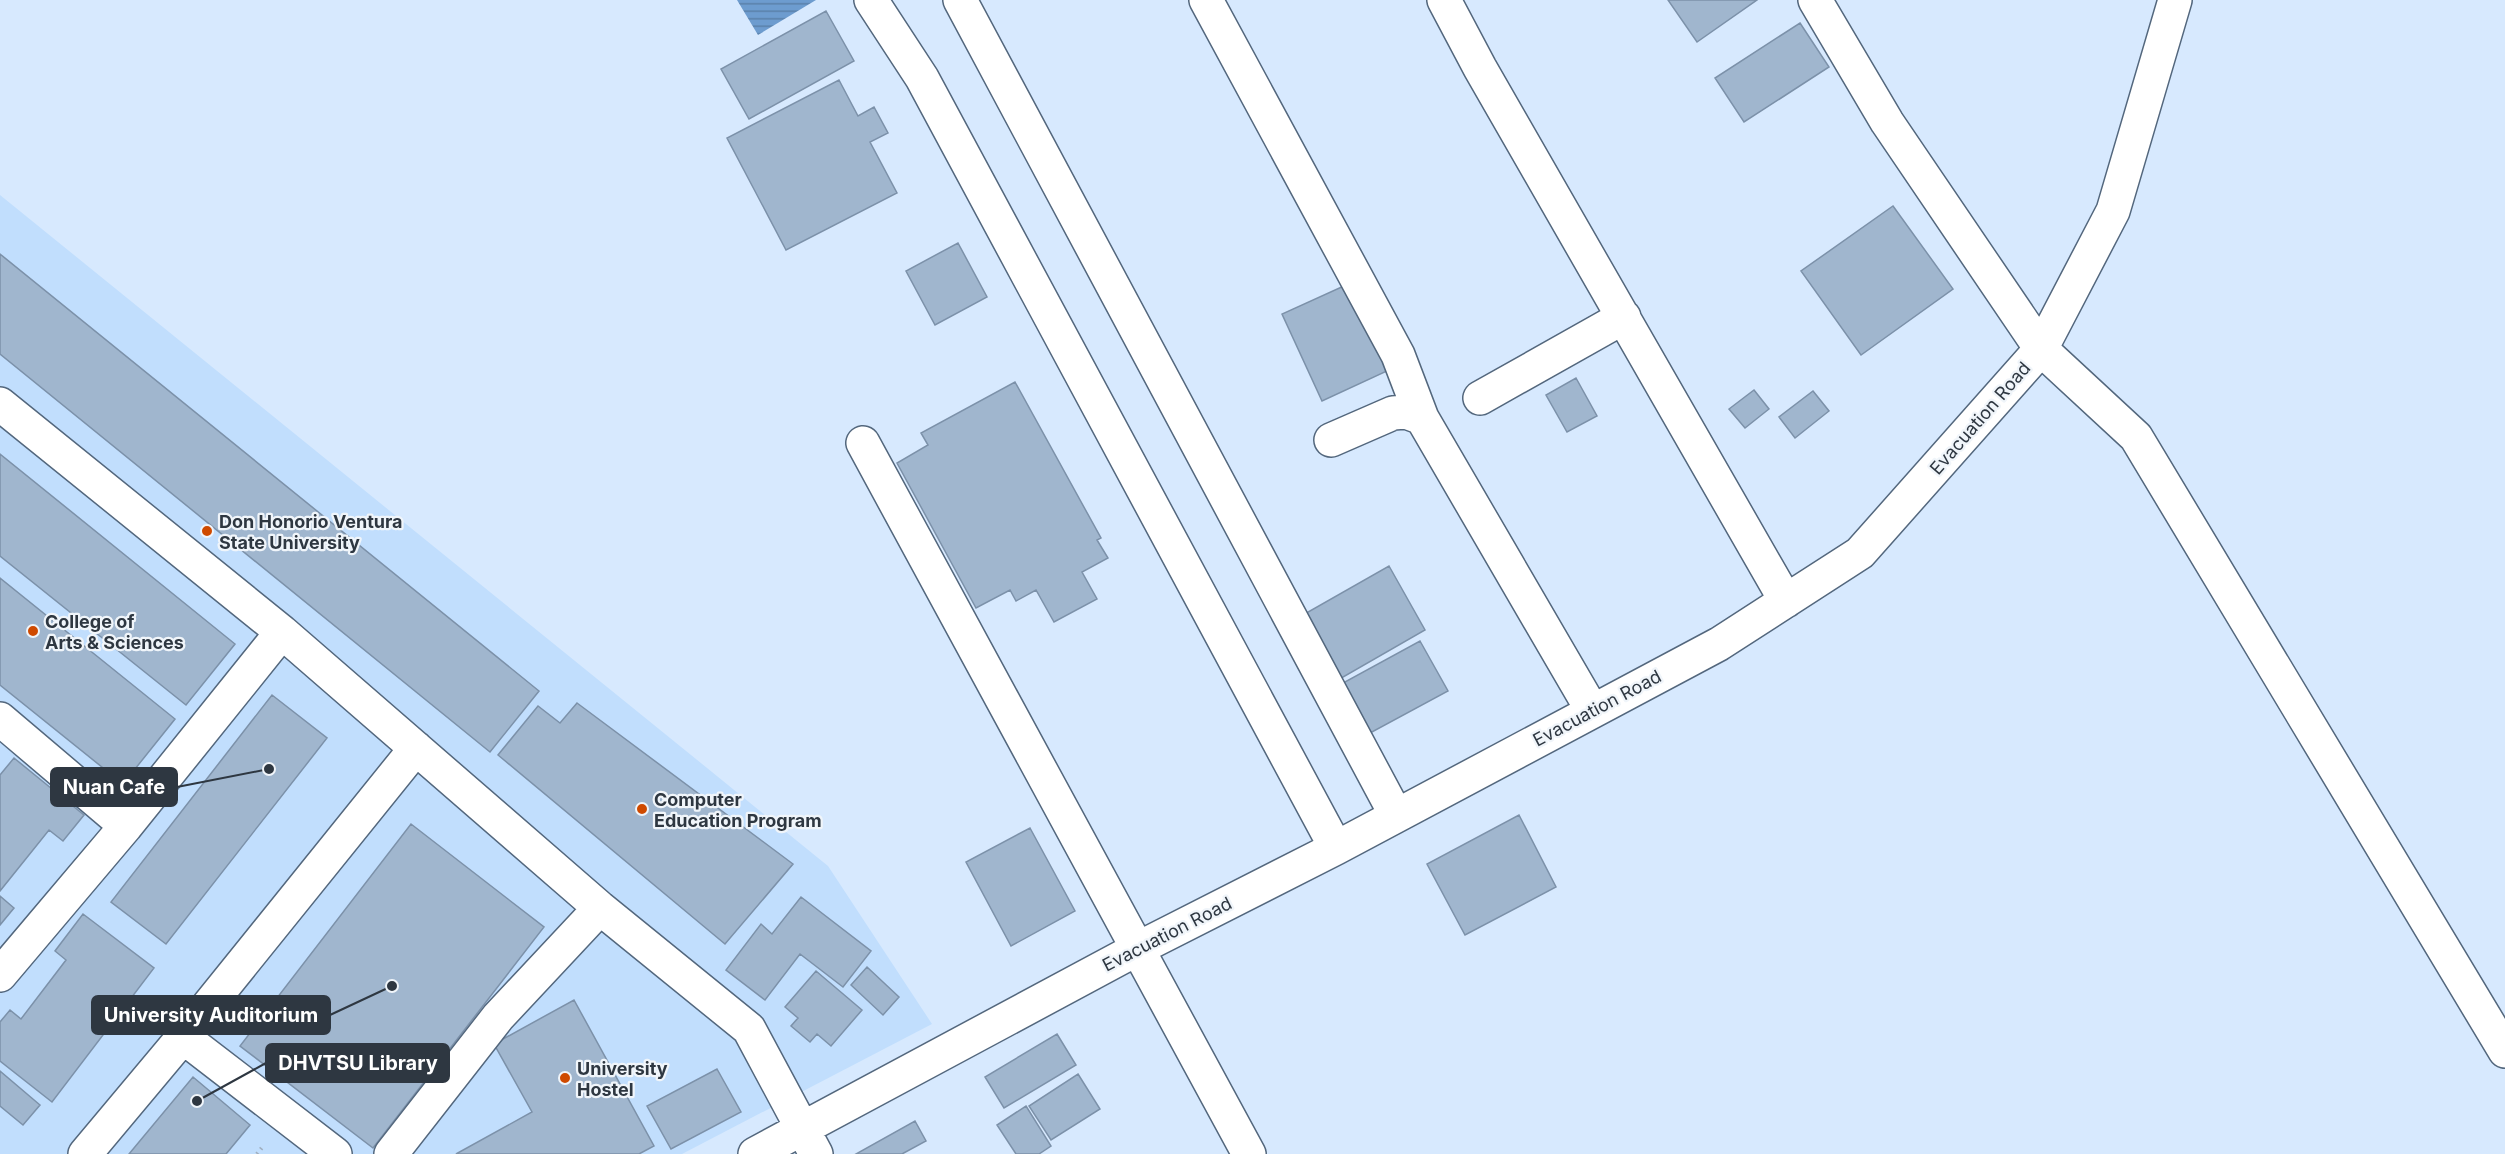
<svg xmlns="http://www.w3.org/2000/svg" width="2505" height="1154" font-family="Inter,sans-serif">
<defs>
<pattern id="water-rules" width="6" height="5" patternUnits="userSpaceOnUse" patternTransform="scale(1.5)"><rect width="6" height="5" fill="#6d9ccf"/><path d="M0 2.5h6" fill="none" stroke="#5a80aa"/></pattern>
</defs>
<rect width="100%" height="100%" fill="#d7e9fe"/>
<path fill="#c1defd" d="M0,195L828,866L932,1024L682,1154H0Z"/>
<path fill="url(#water-rules)" d="M737,0H816L758,35Z"/>
<path fill="#a0b6ce" stroke="#7c91a9" stroke-width="1.5" d="M1668,0H1757L1697,42Z
M826,11L854,61L749,119L721,69Z
M1800,23L1829,67L1744,122L1715,78Z
M839,80L858,116L874,107L888,133L870,142L897,193L786,250L727,138Z
M1893,206L1953,289L1861,355L1801,271Z
M958,243L987,297L935,325L906,271Z
M0,254L539,691L490,752L0,354Z
M1346,285L1387,371L1322,401L1282,314Z
M1576,378L1597,416L1567,432L1546,395Z
M1015,382L1101,538L1097,540L1108,558L1082,572L1097,599L1054,622L1036,590L1016,601L1010,590L976,608L897,463L928,445L921,433Z
M1754,390L1769,409L1745,428L1729,409Z
M1813,391L1829,411L1795,438L1779,417Z
M0,454L235,644L186,705L0,556Z
M1389,566L1425,630L1331,684L1294,620Z
M0,578L175,719L123,784L0,685Z
M1420,641L1448,691L1359,739L1332,689Z
M272,695L327,738L166,944L111,902Z
M577,703L793,864L725,944L498,755L538,706L560,723Z
M14,758L84,815L63,841L49,830L0,891V775Z
M1519,815L1556,887L1465,935L1427,864Z
M411,824L544,927L373,1148L240,1046Z
M1030,828L1075,911L1011,946L966,862Z
M0,896L14,908L0,925Z
M801,897L871,951L843,987L800,954L765,1000L726,970L761,924L772,934Z
M83,914L154,968L52,1102L0,1061V1022L10,1010L21,1019L66,960L55,951Z
M867,967L899,997L883,1015L851,985Z
M816,971L862,1010L831,1046L817,1034L810,1042L791,1026L798,1018L785,1007Z
M574,1000L654,1146L639,1154H456L532,1112L494,1044Z
M1057,1034L1076,1065L1004,1108L985,1077Z
M717,1069L741,1112L671,1149L647,1106Z
M0,1071L40,1105L23,1125L0,1106Z
M1078,1074L1100,1109L1051,1140L1029,1106Z
M193,1077L250,1125L226,1154H129Z
M1026,1106L1051,1146L1039,1154H1016L997,1125Z
M915,1121L926,1141L902,1154H856Z"/>
<g fill="none" stroke-linecap="round" stroke-linejoin="round">
<g stroke="#53677d" stroke-width="36">
<path id="minor" d="M871,0L922,78L1336,848
M960,0L1396,815
M1206,0L1398,355L1422,418
M1444,0L1480,68L1786,601
M1815,0L1887,122L2041,349L2136,437L2505,1051
M1480,398L1624,317
M0,404L282,632L600,908L749,1029L816,1154
M1331,440L1393,413L1406,412L1422,418L1592,710
M863,443L1249,1154
M0,719L126,826
M0,975L126,826L282,632
M183,1037L335,1154
M85,1154L183,1037L416,748
M391,1154L498,1017L600,908
M755,1154L1139,948L1336,848L1719,644L1860,553L2041,349L2113,211L2175,0"/>
</g>
<path stroke="#9faebf" stroke-width="4" stroke-dasharray="1.5 4.5" stroke-linecap="butt" d="M257,1154L264,1145"/>
<use href="#minor" stroke="#fff" stroke-width="33"/>
</g>
<g fill="#cf4a00" stroke="#f0f5fa" stroke-width="2">
<circle cx="207" cy="531" r="6"/>
<circle cx="33" cy="631" r="6"/>
<circle cx="642" cy="809" r="6"/>
<circle cx="565" cy="1078" r="6"/>
</g>
<g text-anchor="middle" dominant-baseline="central" stroke-width="4.5" stroke-linejoin="round" paint-order="stroke">
<g font-size="18" fill="#2e3741" stroke="#f0f5fa">
<text transform="translate(1980 418) rotate(-49)">Evacuation Road</text>
<text transform="translate(1597 708) rotate(-28)">Evacuation Road</text>
<text transform="translate(1167 934) rotate(-27)">Evacuation Road</text>
</g>
<g font-size="18" font-weight="bold" fill="#2e3741" stroke="#f0f5fa" text-anchor="start">
<text x="219" y="521">Don Honorio Ventura<tspan x="219" dy="21">State University</tspan></text>
<text x="45" y="621">College of<tspan x="45" dy="21">Arts &amp; Sciences</tspan></text>
<text x="654" y="799">Computer<tspan x="654" dy="21">Education Program</tspan></text>
<text x="577" y="1068">University<tspan x="577" dy="21">Hostel</tspan></text>
</g>
</g>
<path fill="none" stroke="#2e3741" stroke-width="2" d="M269 769L177 787M392 986L330 1015M197 1101L266 1063"/>
<g fill="#2e3741" stroke="#f0f5fa" stroke-width="2">
<circle cx="269" cy="769" r="6"/>
<circle cx="392" cy="986" r="6"/>
<circle cx="197" cy="1101" r="6"/>
</g>
<g fill="#2e3741" stroke="#2e3741" stroke-width="2">
<rect x="51" y="768" width="126" height="38" rx="6"/>
<rect x="92" y="996" width="238" height="38" rx="6"/>
<rect x="266" y="1044" width="183" height="38" rx="6"/>
</g>
<g font-size="20" text-anchor="middle" font-weight="bold" fill="#fff">
<text x="114" y="794">Nuan Cafe</text>
<text x="211" y="1022">University Auditorium</text>
<text x="358" y="1070">DHVTSU Library</text>
</g>
</svg>
